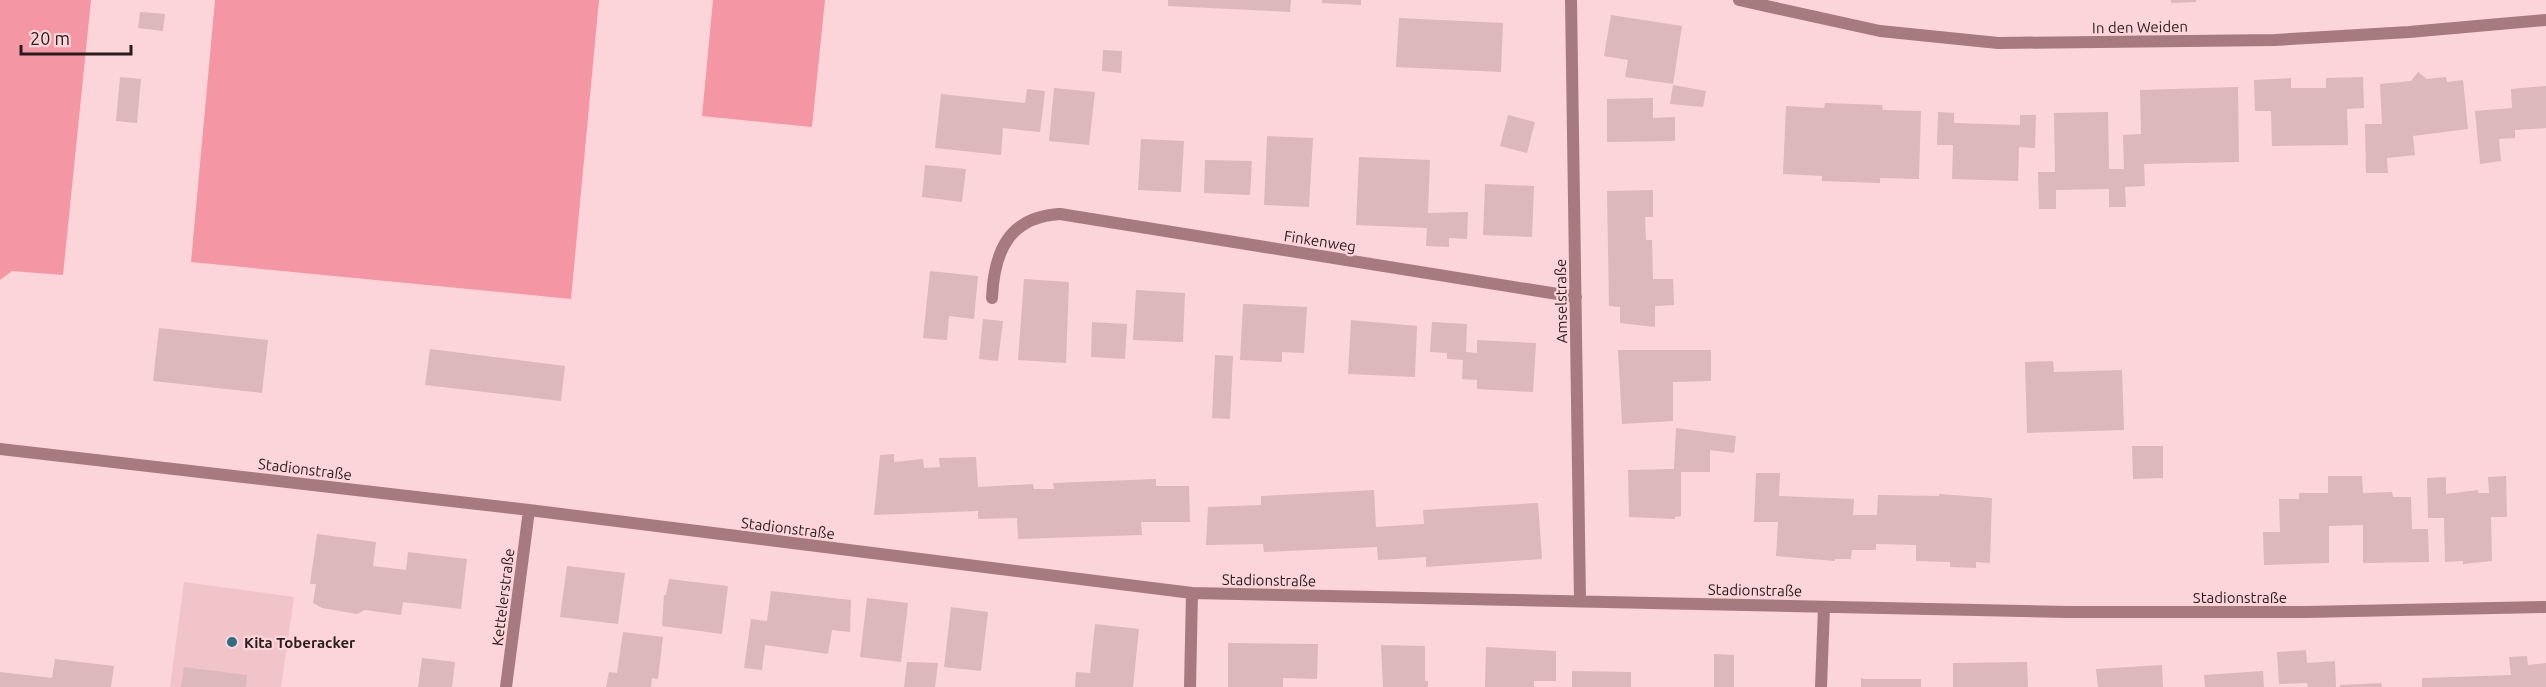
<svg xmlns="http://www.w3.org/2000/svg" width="2546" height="687" font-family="Ubuntu,sans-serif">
<rect width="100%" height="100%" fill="#fbd5d9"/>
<path fill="#f1c4c9" d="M184,582L294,597L281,687H170Z"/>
<path fill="#f596a4" d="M0,0H91L63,275L12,271L0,280Z
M215,0H599L571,299L191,262Z
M713,0H825L812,127L702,116Z"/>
<path fill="#dcb7bb" d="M1168,0H1291L1290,12L1168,6Z
M1322,0H1361V5L1322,3Z
M2171,0H2196V2L2171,3Z
M140,12L165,14L163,31L138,28Z
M1611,15L1682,26L1673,84L1625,77L1628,60L1604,56Z
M1399,18L1503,23L1501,72L1396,67Z
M1103,50L1122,51L1121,73L1102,71Z
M2418,72L2427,79L2446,77L2447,82L2463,80L2468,129L2413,136L2415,155L2387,158L2388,173H2366L2365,124H2382L2380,84L2411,81Z
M120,77L141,79L137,123L116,121Z
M2363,77L2364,108L2347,109L2348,145L2272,146L2271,111H2255L2254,80L2291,78V88H2326V78Z
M1673,85L1706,91L1703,107L1670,104Z
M2546,86V128L2515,130V138L2499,139L2501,161L2480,164L2475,111L2512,108L2511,89Z
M2238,87L2239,162L2144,164L2145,186L2125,187L2126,207H2109V189L2056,190V209H2039L2038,172H2055L2054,113L2108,112L2109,169H2124L2123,135L2141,134L2140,90Z
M1054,88L1095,92L1089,145L1049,141Z
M1027,89L1045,91L1040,132L1003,128L1001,155L935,148L941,94L1025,103Z
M1653,98V118L1675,117V141L1607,142V99Z
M1825,103L1882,105L1883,110L1921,111L1919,179L1880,178V183L1822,181V176L1783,174L1786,106L1824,108Z
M1938,112L1954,113V123L2020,125V115H2036L2035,148L2019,147L2018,181L1952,179L1953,145H1937Z
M1508,115L1535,122L1527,153L1500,146Z
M1267,136L1313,138L1309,207L1264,205Z
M1141,139L1184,141L1181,192L1138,190Z
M1359,157L1430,160L1428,213L1468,212L1467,239L1449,238V247L1426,246L1427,228L1356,225Z
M1205,160L1252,161L1250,195L1204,193Z
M925,165L966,169L962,202L922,197Z
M1485,184L1534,186L1532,237L1483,235Z
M1653,190V217H1645L1646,240H1652L1653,279H1673L1674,305L1655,306V327L1620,323V307L1609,306L1607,191Z
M930,271L978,276L974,319L949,316L947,340L923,338Z
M1024,279L1069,282L1066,363L1018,360Z
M1136,290L1185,293L1183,342L1133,340Z
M1243,304L1307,307L1304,353L1282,352V362L1240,360Z
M983,319L1003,321L998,361L979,359Z
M1351,320L1417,326L1415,377L1348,374Z
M1092,322L1127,324L1125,359L1091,357Z
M1432,322L1467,324L1466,352L1477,353V340L1536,343L1533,392L1477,389V380L1462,379L1463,360L1447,359V353L1430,352Z
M159,328L268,340L262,393L153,381Z
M430,349L565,366L561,401L425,385Z
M1618,350H1711V381L1673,382V421L1622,424Z
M1215,355L1233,356L1230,419L1212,418Z
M2053,361L2054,372L2122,370L2124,430L2027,433L2025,362Z
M1676,428L1736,436L1734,453L1710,450V472H1681V516L1675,517V519L1629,517L1628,470L1674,469Z
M2132,446H2163V478L2133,479Z
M894,454V462L923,459L924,468L940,467L939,458L976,457L978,487L1033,484L1034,489H1054L1053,483L1156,479V486H1189L1190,522H1141L1142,535L1018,539L1017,518L978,519V511L874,515L880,455Z
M1756,473H1780L1779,496L1854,499L1853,515H1877L1878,495L1939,496V494L1992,498L1990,563L1976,562V568L1950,567V562L1916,561V545L1876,544V550H1852L1851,559H1835V561L1776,556L1778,522H1754Z
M2328,476H2362L2363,493L2392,492L2393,497H2411L2412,529H2428L2429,562L2363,563V525L2329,526V563L2264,565L2263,532H2280L2279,499H2299V493H2328Z
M2506,476L2507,517H2491L2492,561L2463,564V561L2445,562L2444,518H2428L2427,478L2446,477V494L2478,490V493H2489L2488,477Z
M1374,490L1376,527L1424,524L1423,510L1538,503L1542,559L1426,567V557L1378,560L1377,547L1264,552L1263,544L1206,545L1208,507L1261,505V496Z
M317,534L376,542L373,566L406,570L408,552L467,559L461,609L403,602L401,615L365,610L357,614L322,608L313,603L316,584H310Z
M567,566L625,573L618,624L560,617Z
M669,579L728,586L722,634L662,626L664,595H666Z
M771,591L851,600L850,632L832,630L828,654L765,645L762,670L744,668L751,619L767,621Z
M867,598L908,603L901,662L860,657Z
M951,607L988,612L981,671L944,667Z
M1095,624L1139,629L1133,687H1075L1076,672L1090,673Z
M623,632L663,637L658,679L652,678L651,687H606L609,672L617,673Z
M1228,643L1318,644L1317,679L1283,678V687H1228Z
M1381,645L1425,646V681H1428V687H1383Z
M1486,647L1556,651V681H1534V687H1485Z
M2306,650L2307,663L2335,661L2336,687H2308L2307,683L2279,684L2277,652Z
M1714,654L1734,655V687H1714Z
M2527,656L2528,665L2546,663V687H2422V678L2511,675L2509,657Z
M422,658L455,662L452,687H418Z
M55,659L114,666L111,687H0V672L52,678Z
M907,662L938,663L935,687H904Z
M2027,662L2028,687H1953V663Z
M2162,665L2163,687H2098L2096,669Z
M184,667L247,675L246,687H181Z
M1572,671L1631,672V687H1572Z
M2263,671L2264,687H2205L2204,675Z
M1861,677L1863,679H1921V687H1861Z
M2381,683L2382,687H2340V685Z"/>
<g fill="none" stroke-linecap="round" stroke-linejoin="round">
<path stroke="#a77a80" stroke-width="12" d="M992,298C994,251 1009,217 1060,214"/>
<path stroke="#a77a80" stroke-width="12" d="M1571,0L1580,601
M1739,0L1880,31L1998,43L2275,40L2409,32L2546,20
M1060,214L1576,297
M0,449L529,510L1192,593L2067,612H2306L2546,607
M506,687L529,510
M1190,687L1192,593
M1821,687L1824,607"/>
</g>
<circle fill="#2e6e82" stroke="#fbd5d9" stroke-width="2" cx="232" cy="642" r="6"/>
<g text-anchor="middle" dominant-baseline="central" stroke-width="4.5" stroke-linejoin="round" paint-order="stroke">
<g font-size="15" fill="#291c1d" stroke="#fbd5d9">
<text transform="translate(2140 27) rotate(-1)">In den Weiden</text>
<text transform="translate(1320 241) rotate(9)">Finkenweg</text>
<text transform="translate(1561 301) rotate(-91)">Amselstraße</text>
<text transform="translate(305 469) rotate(7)">Stadionstraße</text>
<text transform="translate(788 528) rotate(7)">Stadionstraße</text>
<text transform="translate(1269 580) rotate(1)">Stadionstraße</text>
<text transform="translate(1755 590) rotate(1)">Stadionstraße</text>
<text transform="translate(503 597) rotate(-83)">Kettelerstraße</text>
<text x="2240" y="597">Stadionstraße</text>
</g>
<g font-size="15" font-weight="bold" fill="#291c1d" stroke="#fbd5d9" text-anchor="start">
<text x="244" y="642">Kita Toberacker</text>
</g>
</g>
<path d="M21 45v9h110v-9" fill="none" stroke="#291c1d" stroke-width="3"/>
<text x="30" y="45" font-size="18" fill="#291c1d" stroke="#fbd5d9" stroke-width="4.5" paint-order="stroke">20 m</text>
</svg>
